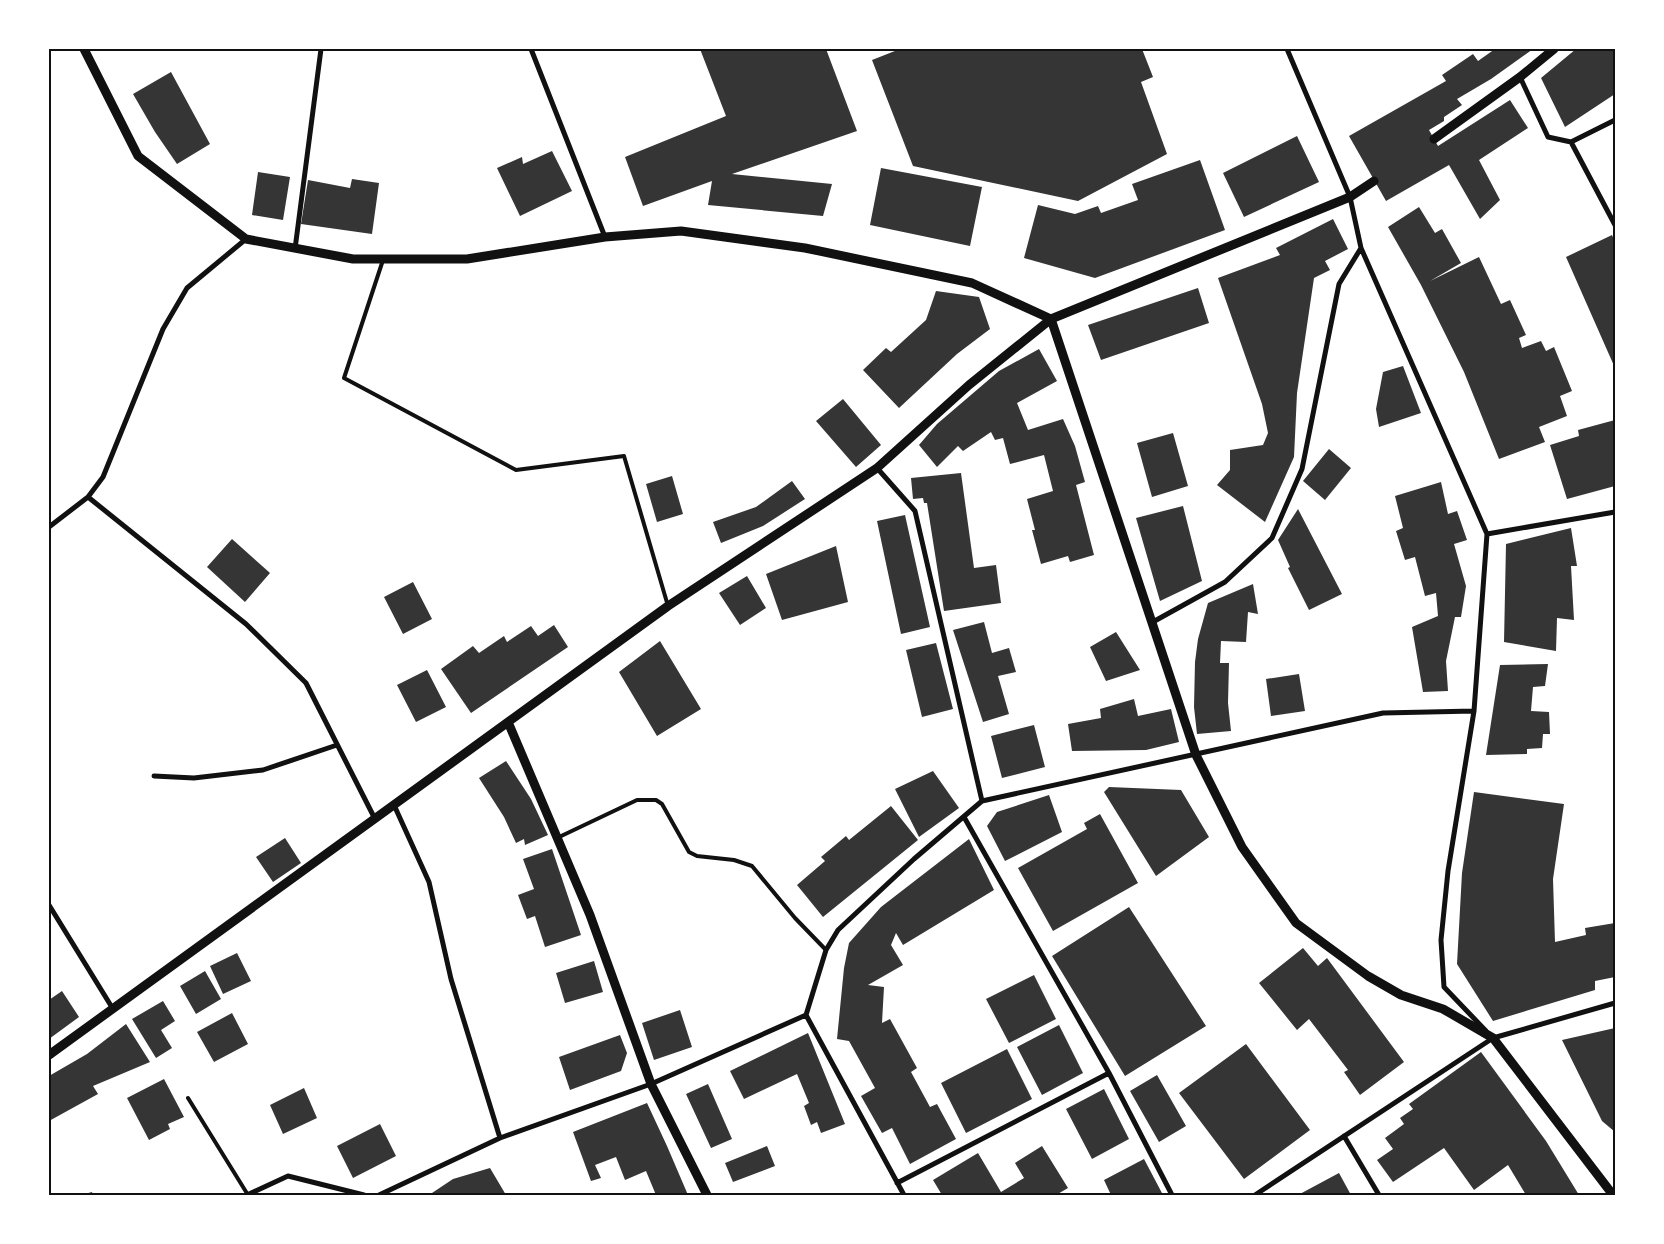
<svg xmlns="http://www.w3.org/2000/svg" width="1664" height="1244" font-family="'Times New Roman',serif">
<rect width="100%" height="100%" fill="#fff"/>
<path fill="#353535" d="M700,49H826L857,131L732,174L832,184L823,216L708,205L712,181L643,206L625,157L726,116Z
M900,49H1142L1153,77L1141,82L1167,154L1078,201L913,166L872,60Z
M1495,49H1533L1491,79L1457,99L1462,105L1444,117V121L1429,130L1438,146L1510,100L1528,128L1479,160L1500,200L1480,219L1449,165L1386,201L1349,136L1446,81L1442,75L1473,54L1478,61Z
M1576,49H1615V94L1565,127L1541,78Z
M171,72L210,144L177,164L155,132L133,94Z
M1297,136L1319,182L1244,217L1223,173Z
M552,151L572,191L520,216L497,168L522,157L523,164Z
M1200,160L1225,230L1095,278L1024,258L1038,205L1075,214L1098,206L1101,213L1138,200L1132,184Z
M881,168L982,187L970,246L870,225Z
M258,172L290,177L283,220L252,215Z
M352,179L379,183L372,234L301,224L308,180L350,188Z
M1419,207L1435,233L1442,229L1461,263L1430,281L1479,257L1501,304L1510,300L1526,335L1519,338L1522,348L1541,341L1546,351L1554,347L1572,391L1560,396L1567,416L1539,427L1545,442L1499,459L1464,372L1421,285L1388,227Z
M1333,219L1348,249L1325,261L1330,270L1314,278L1297,393L1294,457L1265,522L1217,485L1230,470V450L1263,445L1268,433L1262,404L1218,278L1280,255L1276,248Z
M1612,235L1615,242V368L1566,257Z
M1198,288L1209,323L1101,360L1088,325Z
M936,291L979,297L990,329L957,354L899,408L863,370L886,348L891,352L926,320Z
M1039,349L1057,381L1017,403L1028,430L1063,419L1075,446L1085,482L1076,485L1094,555L1070,562L1068,556L1041,564L1032,530H1035L1027,499L1053,491L1044,455L1010,464L1003,438L995,440L991,432L963,451L958,446L937,467L919,445L937,424L999,371Z
M1403,366L1421,413L1379,427L1376,409L1383,372Z
M843,399L881,445L856,467L816,421Z
M1615,420V486L1567,499L1550,445L1579,436L1578,430Z
M1173,433L1188,486L1152,497L1137,443Z
M1329,449L1351,468L1325,500L1303,481Z
M961,473L974,568L996,565L1001,603L944,611L927,503H924L923,498L913,499L911,478Z
M672,476L683,514L657,522L646,484Z
M792,481L805,499L763,526L721,543L713,522L756,507Z
M1441,482L1448,514L1457,511L1467,540L1454,544L1466,586L1461,617H1455L1446,661L1448,691L1423,692L1412,627L1438,616L1436,593L1425,596L1415,557L1405,560L1396,531L1403,528L1395,496Z
M1183,506L1202,581L1160,601L1136,518Z
M1298,509L1342,594L1309,610L1288,568L1290,567L1278,540Z
M905,515L930,627L901,634L877,521Z
M1571,528L1577,566H1571L1574,620L1557,618L1556,651L1504,642L1506,544Z
M232,539L270,573L245,602L207,567Z
M836,546L848,602L782,620L766,574Z
M747,576L766,608L740,625L719,593Z
M413,582L432,619L403,634L384,597Z
M1253,584L1258,614L1248,612L1246,642L1221,641L1220,663H1229L1228,703L1231,731L1197,734L1194,707L1195,662L1198,639L1208,603Z
M984,622L992,653L1009,648L1016,672L998,676L1009,714L983,722L953,630Z
M554,625L568,647L471,713L441,669L473,646L479,653L504,636L507,642L531,626L538,636Z
M1116,632L1140,670L1106,681L1090,647Z
M660,641L701,709L657,736L619,672Z
M936,643L953,709L922,717L906,650Z
M1548,664L1545,686L1533,687L1531,711L1549,712L1550,734H1543L1542,748L1527,749V754L1486,755L1500,665Z
M427,670L446,707L416,722L397,685Z
M1299,674L1305,711L1271,716L1266,679Z
M1134,699L1138,716L1171,709L1179,742L1146,750L1072,751L1068,724L1101,718L1100,709Z
M1034,725L1045,767L1002,778L991,736Z
M506,761L531,799L548,835L525,845L524,839L516,843L504,817L479,778Z
M933,771L959,808L919,837L895,789Z
M1109,787L1181,790L1209,837L1156,876L1104,792Z
M1474,792L1564,804L1553,879L1555,942L1586,935L1585,928L1615,923V977L1595,981V990L1493,1021L1457,964L1462,873Z
M1049,795L1062,832L1005,861L987,826L997,812Z
M891,806L918,840L823,917L797,885L825,861L821,857L846,836L849,840Z
M1100,814L1138,883L1053,931L1018,868L1087,829L1084,823Z
M285,838L301,863L273,882L256,857Z
M969,839L994,890L903,945L896,933L891,945L903,965L868,985L884,987L882,1023L890,1019L917,1068L911,1072L930,1107L937,1104L956,1139L910,1164L892,1128L882,1133L861,1096L875,1088L849,1041L837,1039L844,968L849,943L881,907Z
M552,849L581,935L545,947L535,916L527,919L518,895L534,889L523,859Z
M1129,907L1206,1026L1125,1076L1052,956Z
M1303,948L1318,966L1327,958L1404,1062L1360,1095L1344,1072L1348,1070L1309,1019L1297,1030L1259,983Z
M237,953L251,981L223,994L210,966Z
M594,961L603,992L565,1003L556,973Z
M205,971L221,999L196,1014L180,986Z
M1034,975L1056,1019L1009,1043L986,999Z
M62,991L79,1017L49,1039V1000Z
M163,1001L175,1021L161,1030L172,1048L156,1058L132,1019Z
M680,1010L692,1047L654,1060L642,1023Z
M232,1013L248,1044L214,1062L197,1032Z
M126,1024L150,1062L93,1086L98,1094L49,1121V1076L87,1054Z
M1059,1025L1083,1073L1042,1095L1017,1047Z
M1615,1028V1132L1602,1121L1562,1040Z
M808,1033L845,1124L821,1133L817,1122L811,1125L804,1106L809,1103L797,1074L744,1099L730,1071Z
M620,1035L627,1053L621,1071L570,1090L559,1057Z
M1246,1044L1310,1130L1244,1179L1179,1093Z
M1007,1049L1032,1099L966,1133L941,1083Z
M1481,1052L1546,1141L1579,1195H1526L1508,1165L1474,1190L1444,1148L1393,1182L1377,1160L1393,1149L1385,1138L1404,1124L1400,1118L1413,1109L1409,1104Z
M1157,1075L1186,1126L1159,1142L1130,1091Z
M164,1079L184,1117L168,1124L170,1129L149,1140L127,1098Z
M708,1084L732,1139L711,1148L686,1094Z
M304,1088L317,1118L283,1134L270,1105Z
M1104,1089L1129,1139L1092,1159L1066,1109Z
M647,1103L667,1146L688,1195H656L646,1171L625,1180L616,1157L595,1165L601,1178L591,1181L573,1132Z
M380,1124L396,1156L353,1178L337,1146Z
M767,1146L775,1166L733,1182L725,1163Z
M1042,1146L1068,1188L1056,1195H942L933,1180L978,1153L1001,1192L1024,1178L1015,1163Z
M1144,1159L1163,1195H1111L1104,1180Z
M490,1168L506,1195H429L453,1179Z
M1339,1173L1351,1195H1298Z
M92,1192L93,1195H81Z"/>
<g fill="none" stroke-linecap="round" stroke-linejoin="round">
<path stroke="#111" stroke-width="4" d="M383,260L344,378L516,470L624,456L668,606
M557,838L637,800H656L662,804L689,852L697,856L734,860L752,866L795,918L826,950
M188,1098L248,1195"/>
<path stroke="#111" stroke-width="5" d="M531,49L605,237
M1287,49L1350,197L1361,248L1487,534L1474,711L1448,871L1441,940L1444,987L1486,1031
M1520,77L1548,137L1571,142L1615,225
M1571,142L1615,120
M295,249L321,49
M877,468L915,511L982,801
M88,497L246,624L306,683L375,819
M49,527L88,497L103,477L163,329L187,288L246,239
M1487,534L1615,512
M1151,623L1225,582L1272,538L1302,469L1339,284L1361,248
M154,776L194,778L263,770L337,745
M394,805L429,882L451,979L500,1138
M964,817L1109,1073L1172,1195
M49,905L113,1009
M806,1015L904,1195
M1344,1136L1379,1195
M897,1183L1109,1073
M247,1195L288,1176L364,1195
M379,1195L500,1138L651,1084L806,1015L826,950L838,930L914,859L982,801L1383,713L1474,711
M1255,1195L1493,1038L1615,1003"/>
<path stroke="#111" stroke-width="9" d="M84,49L138,156L246,239L353,259H467L605,237L681,231L805,248L972,283L1051,319L1196,755L1242,847L1296,923L1368,976L1401,995L1443,1009L1493,1038L1613,1195
M1434,139L1520,77L1554,49
M508,722L590,915L651,1084L707,1195
M49,1055L668,606L877,468L969,385L1051,319L1350,197L1374,181"/>
</g>
<rect width="1664" height="1244" fill="none" stroke="#ffffff" stroke-width="100"/>
<rect x="50" y="50" width="1564" height="1144" fill="none" stroke="#111" stroke-width="2"/>
</svg>
